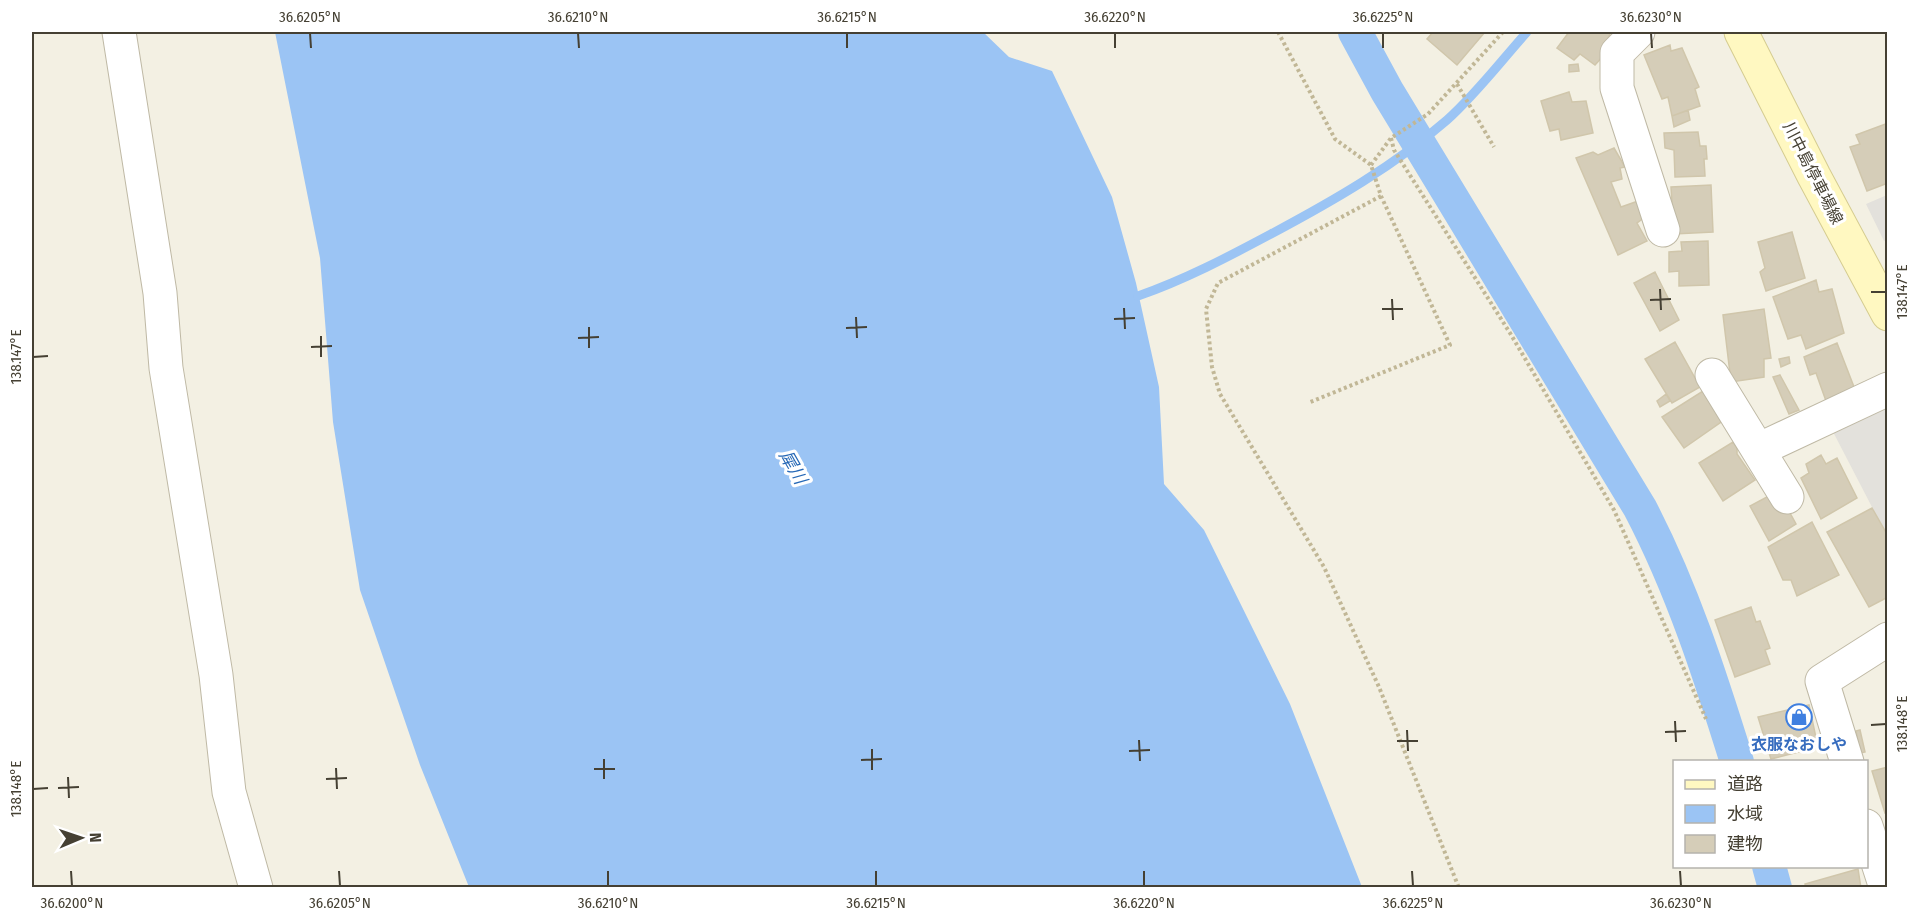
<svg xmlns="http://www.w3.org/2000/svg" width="1919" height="919" font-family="'Fira Sans Condensed','Noto Sans JP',sans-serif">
<rect width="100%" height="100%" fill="#f3f0e3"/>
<path fill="#e3e1dc" d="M1887,195V239L1884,241L1866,204Z
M1887,401V536L1830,426Z"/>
<path fill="#9bc4f4" d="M275,32H983L1009,57L1052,71L1112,197L1136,283L1159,387L1164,484L1204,530L1290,704L1362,887H469L420,765L360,590L333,422L320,258Z"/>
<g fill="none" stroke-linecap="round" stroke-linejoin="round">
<path stroke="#9bc4f4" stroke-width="9" d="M1138,296C1184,280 1228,257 1271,234C1333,201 1394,166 1447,120C1476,94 1501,61 1527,32"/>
<path stroke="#9bc4f4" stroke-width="34" d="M1355,32L1387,91L1640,508C1682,588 1710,675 1737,762
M1769,866L1775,888"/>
</g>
<path fill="#d5cdb8" stroke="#d0c6ab" stroke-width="1.5" d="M1433,32H1485L1457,65L1427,39Z
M1569,32H1607L1610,34L1602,51L1605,54L1595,65L1580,54L1574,60L1557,48Z
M1670,45L1671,51L1682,48L1699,87L1695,89L1700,106L1672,116L1668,97L1662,99L1644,55Z
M1578,64L1579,71L1569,72V65Z
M1569,92L1572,102L1586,101L1593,133L1561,140L1559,129L1550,131L1541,101Z
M1688,110L1690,120L1674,127L1672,116Z
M1888,123V183L1867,191L1850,147L1860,144L1856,135Z
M1698,132L1700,146H1706L1707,159H1704L1705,176L1675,177L1674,150L1665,148L1664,133Z
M1614,148L1625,167L1620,168L1622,179L1611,182L1621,207L1641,200L1648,215L1637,223L1647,241L1618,255L1576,158L1593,152L1598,155Z
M1711,185L1713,232L1674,234L1671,187Z
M1792,232L1805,278L1766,291L1760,272L1765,268L1758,242Z
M1708,241L1709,285L1679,286V271L1669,272V252L1682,251L1681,242Z
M1655,272L1679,320L1660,331L1634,283Z
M1816,280L1819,292L1832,289L1844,333L1806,349L1801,335L1788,339L1773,297Z
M1764,309L1771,358L1764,359V377L1731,382L1723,315Z
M1675,342L1700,387L1672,403L1645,359Z
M1837,343L1854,387L1826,401L1816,373L1810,375L1804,357Z
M1789,357L1790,363L1781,367L1779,359Z
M1780,375L1799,410L1789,414L1773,377Z
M1703,391L1724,420L1684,448L1662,417Z
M1666,394L1670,401L1660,407L1657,401Z
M1733,442L1737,448V454L1755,480L1723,501L1699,463Z
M1821,455L1826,464L1837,458L1857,498L1821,519L1801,478L1809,473L1806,464Z
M1778,491L1796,524L1769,541L1750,506Z
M1872,508L1888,536V597L1869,607L1827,532Z
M1812,522L1839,575L1797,596L1791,580H1783L1768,547Z
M1751,607L1756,622L1760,621L1770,648L1765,650L1770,664L1735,677L1715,620Z
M1809,705L1818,747L1771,759L1758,717Z
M1860,730L1865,752L1860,753L1856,731Z
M1888,767V812L1885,813L1872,771Z
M1858,869L1861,888H1806L1805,884Z"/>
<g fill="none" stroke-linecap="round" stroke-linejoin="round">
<g stroke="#bfb9a5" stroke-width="35">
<path id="street" d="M119,32L160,293L166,368L216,675L229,792L256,888
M1638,32L1617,53V88L1663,230
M1712,375L1787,497
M1758,450L1888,389
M1847,762L1822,681L1888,639
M1866,826L1886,888"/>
</g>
<g stroke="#d5cc90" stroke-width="35">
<path id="secondary" d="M1741,32L1814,176L1888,314"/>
</g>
<path stroke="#c1b796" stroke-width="4" stroke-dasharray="3 3" stroke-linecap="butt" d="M1278,32L1335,139L1371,165L1381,196L1450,345L1308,403
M1457,84L1494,147
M1391,138L1394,150L1510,333L1614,510L1706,719
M1371,165L1391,138L1428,114L1503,32
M1381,196L1218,283L1206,309L1212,367L1220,394L1324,567L1379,687L1459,888"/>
<use href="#street" stroke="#fff" stroke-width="33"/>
<use href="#secondary" stroke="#fff8c1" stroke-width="33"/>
</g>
<path fill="none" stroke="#454033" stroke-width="2" d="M310,33L311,48M578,33L579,48M847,33V48M1115,33V48M1383,33V48M1651,33L1652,48M1660,289L1661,310M1871,292H1886M1392,299L1393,320M1650,300L1671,299M1124,308L1125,329M1382,309H1403M856,317L857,338M1114,319L1135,318M589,327V348M846,328L867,327M321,336V357M578,338L599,337M311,347L332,346M33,357L48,356M1675,721L1676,742M1871,725L1886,724M1407,730L1408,751M1665,732L1686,731M1139,740L1140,761M1397,741H1418M872,749V770M1129,751L1150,750M604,759V779M861,760L882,759M336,768L337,789M594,769H615M68,777L69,798M326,779L347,778M58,788L79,787M33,789L48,788M71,871L72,886M339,871L340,886M608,871V886M876,871V886M1144,871V886M1412,871L1413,886M1680,871L1681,886"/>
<defs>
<g id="shop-ring" transform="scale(1.35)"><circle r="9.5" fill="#fff" stroke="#3f7fe0" stroke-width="1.5"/><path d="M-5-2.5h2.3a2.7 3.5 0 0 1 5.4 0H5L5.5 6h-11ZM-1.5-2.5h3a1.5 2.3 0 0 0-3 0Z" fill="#3f7fe0"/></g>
</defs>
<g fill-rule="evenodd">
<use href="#shop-ring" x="1799" y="717"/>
</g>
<g text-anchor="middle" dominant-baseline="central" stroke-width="6" stroke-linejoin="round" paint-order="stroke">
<g font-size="16" fill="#454033" stroke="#fff">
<text transform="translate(1813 173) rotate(63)">川中島停車場線</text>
</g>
<g font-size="16" font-weight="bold" fill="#366cbe" stroke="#fff">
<text x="1799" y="744">衣服なおしや</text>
</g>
<g font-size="18" font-style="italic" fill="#2668b6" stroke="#fff">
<text transform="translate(793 467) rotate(60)">犀川</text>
</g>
</g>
<rect width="1919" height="919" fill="none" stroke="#ffffff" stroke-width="66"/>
<rect x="1673" y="760" width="195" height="108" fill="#ffffff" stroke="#b5b3ad" stroke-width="1.5"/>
<rect x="1685" y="780" width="30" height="9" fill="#fff8c1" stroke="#b5b3ad" stroke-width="1.5"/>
<text x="1727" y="790" font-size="18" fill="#454033">道路</text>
<rect x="1685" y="805" width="30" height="18" fill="#9bc4f4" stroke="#b5b3ad" stroke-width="1.5"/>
<text x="1727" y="820" font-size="18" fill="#454033">水域</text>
<rect x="1685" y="835" width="30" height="18" fill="#d5cdb8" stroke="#b5b3ad" stroke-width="1.5"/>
<text x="1727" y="850" font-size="18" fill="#454033">建物</text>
<g transform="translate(81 838) rotate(88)" stroke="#ffffff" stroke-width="4.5" paint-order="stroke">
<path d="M0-4.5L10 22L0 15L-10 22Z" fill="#454033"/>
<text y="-9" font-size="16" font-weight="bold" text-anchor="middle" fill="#454033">N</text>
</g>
<rect x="33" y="33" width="1853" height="853" fill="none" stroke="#454033" stroke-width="2"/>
<g font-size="15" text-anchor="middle" fill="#454033">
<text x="310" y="22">36.6205°N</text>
<text x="578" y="22">36.6210°N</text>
<text x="847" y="22">36.6215°N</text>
<text x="1115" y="22">36.6220°N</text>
<text x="1383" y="22">36.6225°N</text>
<text x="1651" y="22">36.6230°N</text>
<text transform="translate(1902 292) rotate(-90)" y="5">138.147°E</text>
<text transform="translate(16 357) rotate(-90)" y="5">138.147°E</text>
<text transform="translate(1902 724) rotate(-90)" y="5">138.148°E</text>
<text transform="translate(16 789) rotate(-90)" y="5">138.148°E</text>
<text x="72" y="908">36.6200°N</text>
<text x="340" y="908">36.6205°N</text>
<text x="608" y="908">36.6210°N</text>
<text x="876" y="908">36.6215°N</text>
<text x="1144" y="908">36.6220°N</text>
<text x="1413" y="908">36.6225°N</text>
<text x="1681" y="908">36.6230°N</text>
</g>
</svg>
